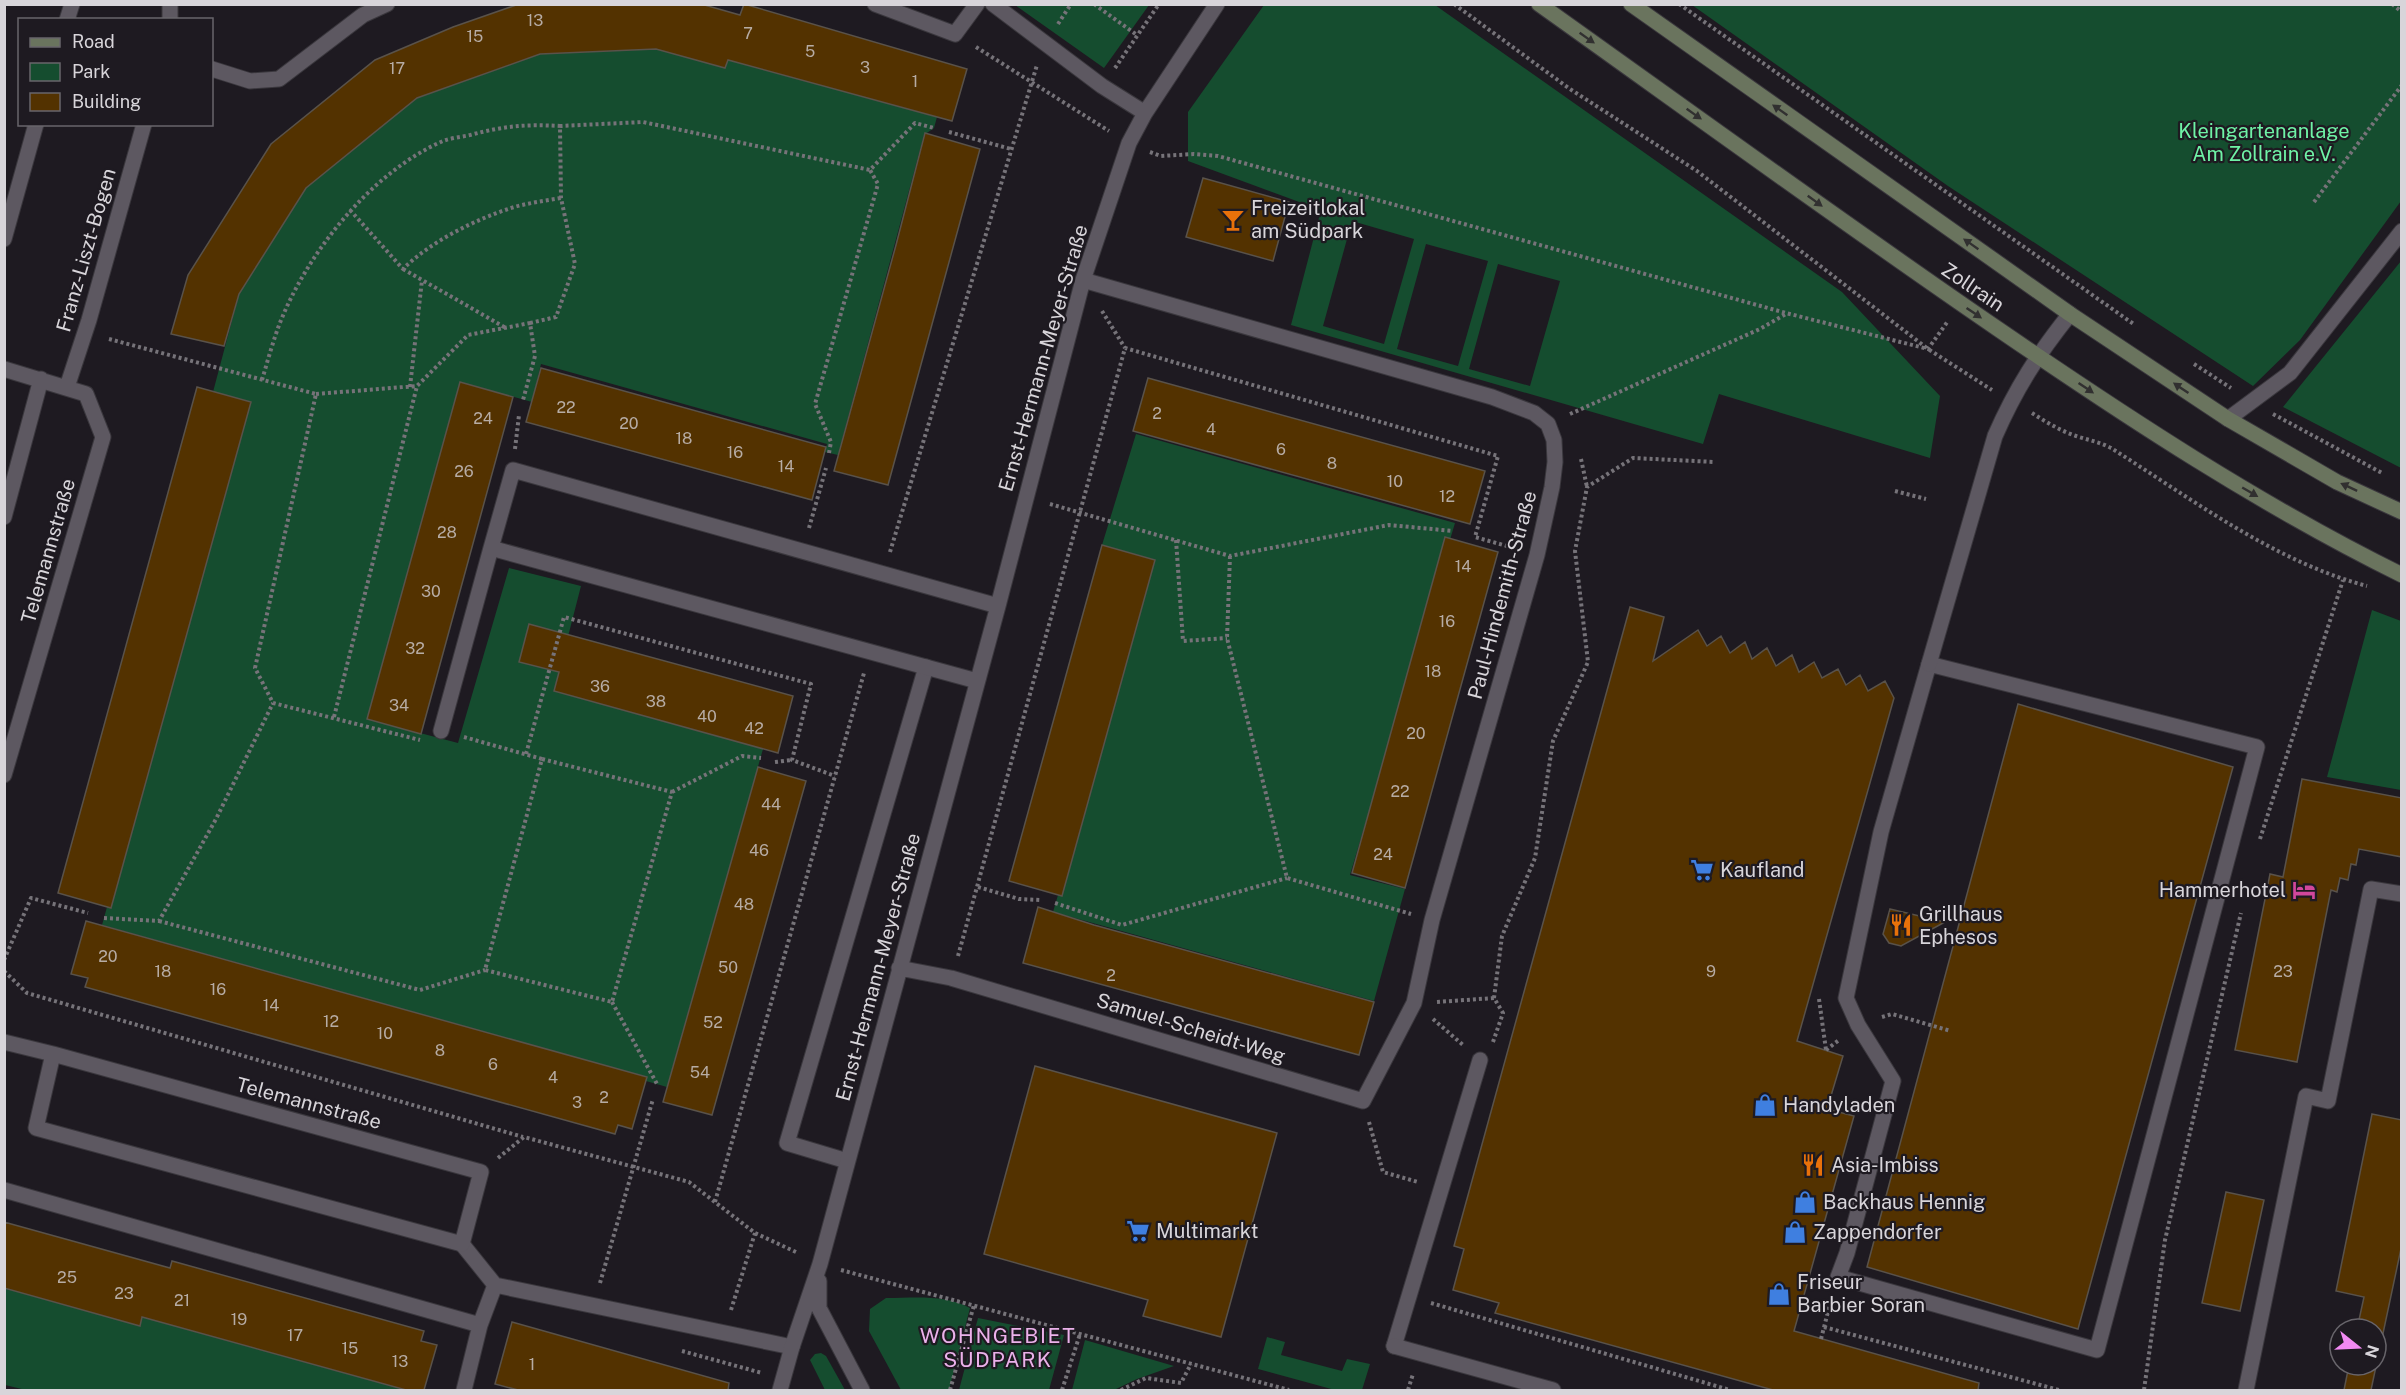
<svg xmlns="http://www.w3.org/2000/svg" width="2406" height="1395" font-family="'Public Sans',sans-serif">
<rect width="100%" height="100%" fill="#1e1a21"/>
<path fill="#154d2f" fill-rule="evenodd" d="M1015,5H1149L1104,68Z
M1264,5H1435L1842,292L1940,396L1930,458L1719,394L1703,444L1291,325L1321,210L1188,161V112ZM1352,221L1414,239L1384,344L1323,326ZM1426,244L1488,261L1458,366L1397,349ZM1498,264L1560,281L1530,386L1469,369Z
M1692,5H2401V201L2300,340L2253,386L1948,186Z
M656,49L728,60L937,117L934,128L924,135L838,455L825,452L827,444L541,364L532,402L460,382L367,719L458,743L509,568L581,586L554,691L763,749L667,1087L646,1081V1077L102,925L107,907L111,908L213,392L239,294L306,188L417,98L540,54Z
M2401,261L2402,468H2401L2283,407Z
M1136,434L1455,523L1350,875L1405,889L1374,1001L1053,912L1058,895L1062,896L1155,560L1102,545Z
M2372,610L2401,621V790L2327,777Z
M4,1288L140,1326L142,1317L406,1390H26L5,1385Z
M886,1298C914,1298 945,1294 970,1308L949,1390H901L869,1331L870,1309Z
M978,1318L1064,1335L1049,1390H959Z
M1267,1337L1285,1342L1281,1355L1342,1371L1347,1359L1370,1364L1362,1390H1335L1258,1369Z
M1085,1340L1174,1366L1137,1379L1114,1390H1072Z
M821,1353L826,1356L845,1390H825L810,1360L815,1354Z"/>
<path fill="#533200" stroke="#59524a" stroke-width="1.5" d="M519,4H701L740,15L744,4L967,69L952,121L728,60L725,68L656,49L540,54L417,98L306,188L239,294L224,346L171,334L188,275L271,144L375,60L453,27Z
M925,133L980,149L888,485L834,471L896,245Z
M1203,178L1289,202L1273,261L1186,237Z
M541,368L826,447L812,500L526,422Z
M1148,378L1485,471L1470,524L1133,431Z
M460,382L513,397L421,734L367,719Z
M197,387L251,402L111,908L58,893Z
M1445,537L1498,552L1405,888L1352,873Z
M1102,545L1155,560L1062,896L1009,881Z
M1630,607L1664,617L1653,661L1698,630L1707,646L1721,636L1730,653L1745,642L1752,659L1767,648L1776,666L1792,655L1799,672L1814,662L1822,678L1838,669L1846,685L1860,675L1868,691L1885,681L1894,698L1797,1041L1843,1056L1827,1109L1854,1116L1794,1331L1979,1383L1978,1390H1773L1495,1313L1499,1303L1453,1290L1464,1249L1454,1246Z
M529,624L793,696L778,753L554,691L559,672L519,662Z
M2018,704L2233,767L2078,1329L1867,1267Z
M758,767L806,781L712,1115L663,1102Z
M2302,779L2402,798V857L2359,849L2356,865L2351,864L2348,880L2340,878L2337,892L2331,890L2297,1062L2235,1050L2270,874L2283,877Z
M1038,907L1094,925L1374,1002L1359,1055L1023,963Z
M1890,909L1945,922L1901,946L1889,943L1883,934Z
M86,921L647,1077L632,1129L618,1125L615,1134L85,987L88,978L71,974Z
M1035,1066L1277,1133L1221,1337L1143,1316L1148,1300L984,1254Z
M2372,1114L2402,1120V1244L2371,1390H2344L2349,1365H2376V1329H2357L2364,1297L2336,1291Z
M2226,1192L2264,1200L2240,1311L2202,1303Z
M4,1222L170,1268L172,1261L424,1331L421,1341L437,1345L424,1390H406L142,1317L140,1326L4,1288Z
M512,1322L729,1383L728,1390H518L495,1384Z"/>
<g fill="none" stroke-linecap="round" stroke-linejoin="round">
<g stroke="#3a373d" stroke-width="17">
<path id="service" d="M67,20L72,4
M4,239L36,124
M2228,419L2290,373L2402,231
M1929,664L2257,747L2097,1350L1838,1277L1847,1253L1893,1081L1858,1025L1846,998L1881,832Z
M847,1161L787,1143L926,667
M4,1190L480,1325
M462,1244L495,1285L480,1325L464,1390
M495,1285L792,1347
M1394,1346L1480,1060
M2246,1390L2306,1096L2328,1101L2371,889L2402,894"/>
</g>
<g stroke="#3a373d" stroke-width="17">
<path id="minor" d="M875,4L955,34L977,4
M993,4L1102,86L1145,113
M170,20V4
M212,69L250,81L279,79L363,15L387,4
M4,369L86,394L103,437L4,775
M67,387L89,320L144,124
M4,517L41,379
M1929,664L1995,436C2016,388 2038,354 2070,314
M977,681L491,548L513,470L998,606
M441,731L491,548
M899,968L951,978L1363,1101L1414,1003L1432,920L1537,555L1552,487L1555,462L1554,440L1548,424L1534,413L1492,397L1083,280
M4,1042L53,1054L481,1172L462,1244L36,1128L53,1054
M819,1281V1308L862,1390
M1394,1346L1553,1390
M780,1390L792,1347L820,1264L998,606L1083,280L1129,143L1145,113L1217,4"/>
</g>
<g stroke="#3a373d" stroke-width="17">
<path id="secondary" d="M1539,4C1692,113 1843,223 1998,329C2128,418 2260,505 2402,575
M1631,4L2070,314L2228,419L2337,482L2402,512"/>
</g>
<path stroke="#767379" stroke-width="4" stroke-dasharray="3 3" stroke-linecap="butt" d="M1094,4L1137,35
M1454,4L1570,89L1697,171L1928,349L1992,390
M1679,4L2135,325
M2392,4L2402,12
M1058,24L1071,4
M976,47L1109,131
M1115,68L1159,4
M949,132L1011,149
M1150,152L1161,156L1194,154L1218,156L1786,313L1928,349L1948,321
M2314,202L2402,85
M350,210L403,269C430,242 474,220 511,208C527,203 544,201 561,198
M403,269L506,328
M1102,311L1125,348
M530,323L556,317L575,264L561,198L560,126L643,122L870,170L915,123L934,128
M109,339L316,394L255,668L273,703L420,740
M2194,364L2231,388
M262,380C267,363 272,345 278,328C305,255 371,172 443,141C451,138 461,137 470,135C504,126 525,124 560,126
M410,387L422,280
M316,394L417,386L468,335L530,323L535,356L523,400
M2032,413C2046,422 2061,431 2076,436C2088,440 2100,442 2111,448C2192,499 2273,561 2367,586
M1570,414L1760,329L1786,314
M2273,414L2382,473
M515,449L519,415
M829,453L831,442L815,404L878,184L870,170
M1581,459L1587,487
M1895,491L1926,499
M1050,504L1230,556L1389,525L1453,531
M809,528L826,468
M1176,540L1183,641L1227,638
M890,552L1037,65
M1230,556L1227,638L1287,878L1411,914
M334,717L417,386
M464,737L542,759L485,970L612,1002L672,792L542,759
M526,754L564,617L811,684L792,760L835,776
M775,762L792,760
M672,792L742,756L761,758
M2260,839L2343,580
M978,887L1019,899L1040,900
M1055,903L1122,925L1287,878
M104,918L159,921L216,819L273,703
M159,921L420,990L485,970
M958,956L1125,348L1498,456L1475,537L1514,548
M4,960L31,898L88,913
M4,971L27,993L523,1137
M1819,999L1826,1050
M612,1002L657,1084
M1437,1002L1494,998
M1882,1017L1892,1014L1951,1031
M1433,1019L1463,1045
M1493,1042L1503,1013L1494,998L1502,936L1535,858L1553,741L1588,662L1575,551L1587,487L1633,458L1715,462
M1826,1050L1839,1040
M1369,1122L1383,1172L1418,1182
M498,1158L524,1137L689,1182L755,1233L798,1253
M715,1202L864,673
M841,1270L1289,1390
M600,1283L653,1099
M1431,1303L1730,1390
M731,1310L755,1233
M1824,1327L2059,1390
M1821,1339L1831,1300
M682,1351L762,1373
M4,1390H6
M950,1390L974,1305
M1062,1390L1080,1334
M1121,1390L1146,1378L1181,1383L1191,1364
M1408,1390L1413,1374
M2144,1390L2165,1240L2241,913"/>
<use href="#service" stroke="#5d5861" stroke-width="15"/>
<use href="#minor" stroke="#5d5861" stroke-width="15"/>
<use href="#secondary" stroke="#6a745e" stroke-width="15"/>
</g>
<defs><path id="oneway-solid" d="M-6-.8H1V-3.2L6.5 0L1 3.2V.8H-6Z" transform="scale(1.5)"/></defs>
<g fill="#313030">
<use href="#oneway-solid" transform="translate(1587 38) rotate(35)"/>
<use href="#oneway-solid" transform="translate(1780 110) rotate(-145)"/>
<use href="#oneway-solid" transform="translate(1694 114) rotate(35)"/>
<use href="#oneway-solid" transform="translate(1815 201) rotate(36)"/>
<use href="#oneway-solid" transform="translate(1971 244) rotate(-145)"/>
<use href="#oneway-solid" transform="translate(1974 313) rotate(34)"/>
<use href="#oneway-solid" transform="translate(2086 388) rotate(34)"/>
<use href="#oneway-solid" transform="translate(2181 388) rotate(-146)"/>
<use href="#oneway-solid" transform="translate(2349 487) rotate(-155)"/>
<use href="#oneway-solid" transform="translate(2250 492) rotate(30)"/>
</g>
<defs>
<g id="bar-bare" transform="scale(1.8)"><path d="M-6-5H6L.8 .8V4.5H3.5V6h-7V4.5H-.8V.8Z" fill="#e8710a" stroke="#1e1a21" stroke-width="2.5" paint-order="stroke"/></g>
<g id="supermarket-bare" transform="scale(1.8)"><path d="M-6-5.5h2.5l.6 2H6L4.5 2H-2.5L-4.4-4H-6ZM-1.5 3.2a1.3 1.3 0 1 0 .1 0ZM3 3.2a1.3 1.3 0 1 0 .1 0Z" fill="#3f7fe0" stroke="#1e1a21" stroke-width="2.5" paint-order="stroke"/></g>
<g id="hotel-bare" transform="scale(1.8)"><path d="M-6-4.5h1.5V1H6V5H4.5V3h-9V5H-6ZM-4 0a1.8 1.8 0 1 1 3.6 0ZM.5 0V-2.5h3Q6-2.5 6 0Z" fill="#d1479c" stroke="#1e1a21" stroke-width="2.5" paint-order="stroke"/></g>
<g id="restaurant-bare" transform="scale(1.8)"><path d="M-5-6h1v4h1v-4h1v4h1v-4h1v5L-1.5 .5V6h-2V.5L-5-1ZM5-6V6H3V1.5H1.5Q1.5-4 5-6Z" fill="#e8710a" stroke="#1e1a21" stroke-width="2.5" paint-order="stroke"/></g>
<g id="shop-bare" transform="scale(1.8)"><path d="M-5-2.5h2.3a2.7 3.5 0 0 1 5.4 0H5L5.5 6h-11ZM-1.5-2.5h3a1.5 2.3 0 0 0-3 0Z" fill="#3f7fe0" stroke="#1e1a21" stroke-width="2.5" paint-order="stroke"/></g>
</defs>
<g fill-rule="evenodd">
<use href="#bar-bare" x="1233" y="220"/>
<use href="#supermarket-bare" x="1702" y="870"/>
<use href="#hotel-bare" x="2304" y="890"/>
<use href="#restaurant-bare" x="1901" y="925"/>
<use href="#shop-bare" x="1765" y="1105"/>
<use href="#restaurant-bare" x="1813" y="1165"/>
<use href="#shop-bare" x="1805" y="1202"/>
<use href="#supermarket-bare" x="1138" y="1231"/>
<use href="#shop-bare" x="1795" y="1232"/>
<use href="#shop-bare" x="1779" y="1294"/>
</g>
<g text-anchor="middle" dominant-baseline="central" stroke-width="4.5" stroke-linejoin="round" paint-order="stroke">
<g font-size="16" fill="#b7aca4">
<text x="535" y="20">13</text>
<text x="748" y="33">7</text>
<text x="475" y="36">15</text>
<text x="810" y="51">5</text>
<text x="865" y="67">3</text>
<text x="397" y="68">17</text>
<text x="915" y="81">1</text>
<text x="566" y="407">22</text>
<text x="1157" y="413">2</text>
<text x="483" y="418">24</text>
<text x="629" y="423">20</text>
<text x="1211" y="429">4</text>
<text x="684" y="438">18</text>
<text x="1281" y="449">6</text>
<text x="735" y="452">16</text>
<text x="1332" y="463">8</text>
<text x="786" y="466">14</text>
<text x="464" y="471">26</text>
<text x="1395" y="481">10</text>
<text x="1447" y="496">12</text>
<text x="447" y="532">28</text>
<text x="1463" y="566">14</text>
<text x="431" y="591">30</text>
<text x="1447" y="621">16</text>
<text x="415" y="648">32</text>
<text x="1433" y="671">18</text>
<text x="600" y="686">36</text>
<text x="656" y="701">38</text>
<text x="399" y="705">34</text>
<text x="707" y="716">40</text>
<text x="754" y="728">42</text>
<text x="1416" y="733">20</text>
<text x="1400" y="791">22</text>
<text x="771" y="804">44</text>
<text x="759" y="850">46</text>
<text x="1383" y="854">24</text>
<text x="744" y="904">48</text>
<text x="108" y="956">20</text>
<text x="728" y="967">50</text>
<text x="163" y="971">18</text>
<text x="1711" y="971">9</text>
<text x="2283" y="971">23</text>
<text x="1111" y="975">2</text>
<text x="218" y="989">16</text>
<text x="271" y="1005">14</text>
<text x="331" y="1021">12</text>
<text x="713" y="1022">52</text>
<text x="385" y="1033">10</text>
<text x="440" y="1050">8</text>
<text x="493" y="1064">6</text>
<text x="700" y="1072">54</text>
<text x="553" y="1077">4</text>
<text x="604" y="1097">2</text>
<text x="577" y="1102">3</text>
<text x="67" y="1277">25</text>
<text x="124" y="1293">23</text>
<text x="182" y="1300">21</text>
<text x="239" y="1319">19</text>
<text x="295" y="1335">17</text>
<text x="350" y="1348">15</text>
<text x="400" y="1361">13</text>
<text x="532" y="1364">1</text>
</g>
<g font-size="20" fill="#6ff2a6" stroke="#1e1a21">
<text x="2264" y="131">Kleingartenanlage<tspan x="2264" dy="23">Am Zollrain e.V.</tspan></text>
</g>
<g font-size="20" fill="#d8d5da" stroke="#1e1a21" text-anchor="start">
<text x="1251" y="208">Freizeitlokal<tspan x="1251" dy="23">am Südpark</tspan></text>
<text x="1720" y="870">Kaufland</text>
<text x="2286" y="890" text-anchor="end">Hammerhotel</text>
<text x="1919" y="914">Grillhaus<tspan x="1919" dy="23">Ephesos</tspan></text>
<text x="1783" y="1105">Handyladen</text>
<text x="1831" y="1165">Asia-Imbiss</text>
<text x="1823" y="1202">Backhaus Hennig</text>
<text x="1156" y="1231">Multimarkt</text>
<text x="1813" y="1232">Zappendorfer</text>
<text x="1797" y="1282">Friseur<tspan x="1797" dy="23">Barbier Soran</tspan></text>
</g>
<g font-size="20" fill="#d8d5da" stroke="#1e1a21">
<text transform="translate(86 250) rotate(-74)">Franz-Liszt-Bogen</text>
<text transform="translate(1973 287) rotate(34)">Zollrain</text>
<text transform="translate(1043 358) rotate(-74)">Ernst-Hermann-Meyer-Straße</text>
<text transform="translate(48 551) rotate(-74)">Telemannstraße</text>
<text transform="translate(1502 595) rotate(-75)">Paul-Hindemith-Straße</text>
<text transform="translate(878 967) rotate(-75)">Ernst-Hermann-Meyer-Straße</text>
<text transform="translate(1191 1028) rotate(17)">Samuel-Scheidt-Weg</text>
<text transform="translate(309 1103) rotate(15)">Telemannstraße</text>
</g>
<g font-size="21" letter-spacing="1.5" fill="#ebb1ea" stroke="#1e1a21">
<text x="998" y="1335">WOHNGEBIET<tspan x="998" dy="24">SÜDPARK</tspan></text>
</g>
</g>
<rect width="2406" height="1395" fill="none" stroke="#d8d5da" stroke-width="12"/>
<rect x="18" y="18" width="195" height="108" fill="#1e1a21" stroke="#68656b" stroke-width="1.5"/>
<rect x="30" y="38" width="30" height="9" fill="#6a745e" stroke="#68656b" stroke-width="1.5"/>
<text x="72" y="48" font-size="18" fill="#d8d5da">Road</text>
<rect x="30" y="63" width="30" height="18" fill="#154d2f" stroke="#68656b" stroke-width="1.5"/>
<text x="72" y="78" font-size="18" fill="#d8d5da">Park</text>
<rect x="30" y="93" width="30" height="18" fill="#533200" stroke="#68656b" stroke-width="1.5"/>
<text x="72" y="108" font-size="18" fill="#d8d5da">Building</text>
<g transform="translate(2358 1347) rotate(108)"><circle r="28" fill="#1e1a21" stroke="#68656b" stroke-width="1.5"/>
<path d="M0-4.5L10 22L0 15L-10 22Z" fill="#f28af3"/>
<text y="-9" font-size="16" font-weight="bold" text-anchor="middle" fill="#d8d5da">N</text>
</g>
</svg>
